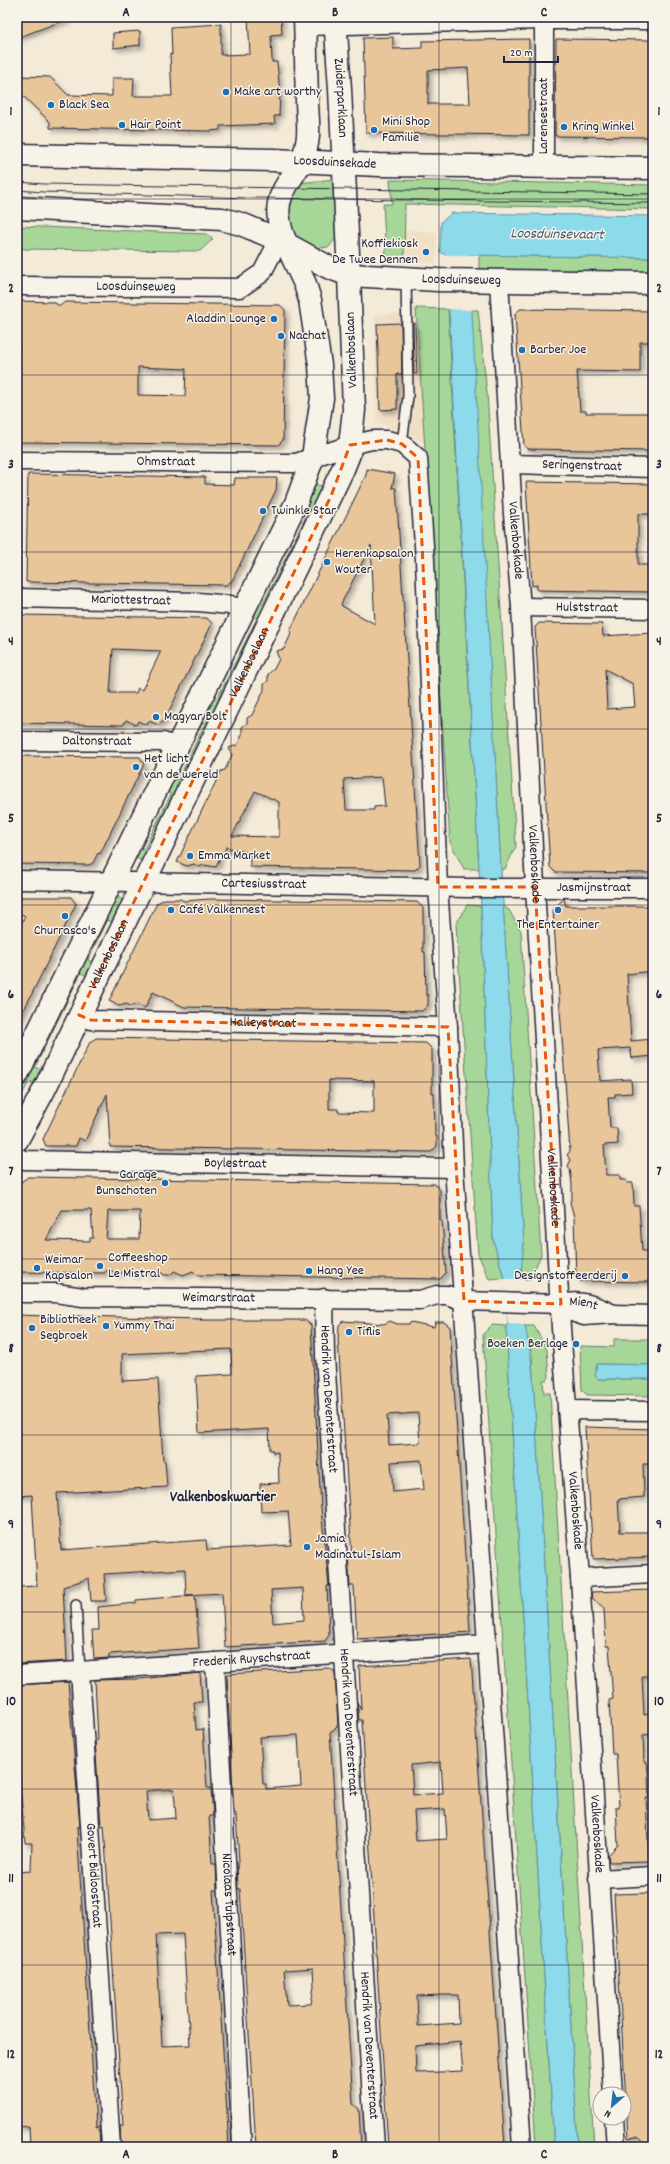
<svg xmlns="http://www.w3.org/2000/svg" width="670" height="2164" font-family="Dekko,sans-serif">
<defs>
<filter id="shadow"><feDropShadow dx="3.5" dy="3.5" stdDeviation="2" flood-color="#0004"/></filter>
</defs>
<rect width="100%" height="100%" fill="#f4ead8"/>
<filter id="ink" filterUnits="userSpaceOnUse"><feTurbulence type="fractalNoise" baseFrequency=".025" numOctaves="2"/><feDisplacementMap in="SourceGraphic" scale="8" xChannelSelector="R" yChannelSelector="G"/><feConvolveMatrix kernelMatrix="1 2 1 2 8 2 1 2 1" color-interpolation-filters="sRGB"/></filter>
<g filter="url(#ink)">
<path fill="#f0dfc5" d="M405,230L437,232L436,263L404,262Z
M416,308L425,443L376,421L375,315L401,313Z"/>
<path fill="#a7d798" stroke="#647c6a" d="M334,179L336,238L329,247C302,252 283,231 289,203C291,196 296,189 299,183Z
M390,180L653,185V209L405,204L404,262L386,257L383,204H392Z
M17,226L206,234L213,239L200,251L23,249L17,248Z
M479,255L653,258V273L479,270Z
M416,308L448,309L479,869H464L450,842Z
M471,310H478L487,393L516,846L505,869L501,870Z
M312,483L326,488L145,862L131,856L136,845L144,849L171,794L163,790L170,777L178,780L210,713L203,709L209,696L217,699L257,618L249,614L256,600L263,604L309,510L301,506Z
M116,896L124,901L115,923L107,920L88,960L95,964L89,977L81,973L35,1067L43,1071L37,1084L29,1081L17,1105V1091L110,899Z
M467,905L481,906L493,1239L504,1278L489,1279L478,1254L456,924Z
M503,906L509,910L521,931L541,1255L530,1279H521V1261L524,1244Z
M492,1325L506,1326L554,2147H536L483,1334Z
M525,1326H534L547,1350L549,1377L547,1380H543L544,1393H550L594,2147H578L533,1377L532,1354L526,1335Z
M614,1339H653V1365L597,1364L595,1375L598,1379H653V1396L587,1395L582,1390L580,1346L614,1347Z"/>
<path fill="#8cdaea" stroke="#6290a4" d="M452,213L653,216V258L469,255L501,870L524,1244C521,1266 519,1300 524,1322C528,1340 532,1358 533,1377L578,2147H554L506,1326L508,1325L504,1278L493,1239L481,906L446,255L440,252L441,222Z
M597,1364L653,1365V1379H598L595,1375Z"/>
<path fill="#f4ead8" d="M441,255H479V257H471L473,310L446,309L444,256Z
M503,1279H522L525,1325L508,1324Z"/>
<path fill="#e8c69a" stroke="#22223b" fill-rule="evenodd" filter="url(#shadow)" d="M17,17H69L70,18L17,38Z
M248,17H281L282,34L271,35L272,62H277L280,93L279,116H274L275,124L220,126V130L209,131L50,128V122L17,90V76L50,77L68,95L112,96V78H134L133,96H172L170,54L172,55L171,27L221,24V55L250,54Z
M140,31V45L113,48V33Z
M393,37V49L422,48V41L529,39V135L366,133L363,38ZM468,68L470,104H428V70Z
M556,39L653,40V137L555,136Z
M17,301L53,302L60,306L65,302L280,305L285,310L283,440L278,445L17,442L19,330H17ZM138,367L186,369L185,396L138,395Z
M520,309L653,311V342H640V372L577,371L580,411H586V413H653V451L529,449L524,446L515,314Z
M401,323L402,374H397V409L380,410L377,324Z
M413,323H415L417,374H414Z
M367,469L395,474L392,488H396L397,503L420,865L415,870L250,867V853L226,847L224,853L222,852L216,867L204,865L199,867L194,864L187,866L177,862L221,771L225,770L232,755L229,748L237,745L242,735V727L247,723V718L252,715L264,690V684L268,681V674L274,669L279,659L276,651L284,649L291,634L290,631L366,475ZM371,545L375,624L342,606L341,604ZM382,777L385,806L374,807V810H346L344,779ZM255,791L279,802V837L232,836Z
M28,474L205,477V484L234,485L235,478H277L276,490L232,581L226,585L26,582Z
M526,482L653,484V514H638V565H653V592L537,590V585L532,586Z
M17,615L207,618L212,624L164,721L158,725L149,721L147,725L138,721L136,725L126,720L123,725L17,723L20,642L17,641ZM113,649L161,651L142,690L138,688L136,693H110Z
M539,623L602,624L603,636L653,633V873L555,872L550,867L535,627ZM605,669L633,684L635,707L607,709Z
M17,756L140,757L144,764L100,854L98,853L93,863L89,865L17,864Z
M17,897H71L76,904L17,1024V933L25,916L17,911Z
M564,898L566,906H653V971L627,974L631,1041L653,1039V1056L632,1058L630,1048L598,1050L600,1081L631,1079L632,1093L615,1094V1097H608L610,1128H617L618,1144L604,1145L606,1175H620V1180H626L627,1183H633L634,1206H639L642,1251H653V1282L580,1281V1278H576L574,1217L570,1202L572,1198V1184L570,1169L568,1166L571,1160L567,1155L570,1151L553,910Z
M165,899H180L184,901L210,899L417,902L423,908V952H425L426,995H428V1005L422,1011L184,1007L153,992L145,1008L137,1004L131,1006L126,1004L119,1006L109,1001L157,903Z
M96,1038L426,1043L432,1049V1093H434L435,1136H437V1146L431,1152L110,1147L107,1094L85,1141L79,1138L76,1146H46L43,1139L90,1042ZM329,1080L374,1081V1113L338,1112V1109H329Z
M28,1177L435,1184L440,1190V1220L442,1222L446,1273L440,1279L197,1275L193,1271L183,1275L174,1271L170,1275H164L159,1270L152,1274H147L142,1269L136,1274H131L125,1269L120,1274L115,1273L109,1269L104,1273L17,1272V1190L21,1182ZM62,1210H91L93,1238H90V1241L46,1240ZM108,1211H140L139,1239H106Z
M17,1315L46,1316V1320L71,1321L76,1316L202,1319L200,1320H305L311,1325L321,1509L329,1586H327L329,1635L325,1641L225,1647L222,1593L186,1595L185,1569L104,1574L106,1601H91L89,1578L63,1587L67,1661L17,1664V1587L37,1586L32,1495L17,1496ZM231,1349L232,1374L196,1376L199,1433L269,1429L270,1450H273V1453L278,1452L279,1483L260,1484L261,1512L288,1511L291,1545L207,1550L206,1540L61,1550L57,1493L167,1487L165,1461H163L158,1379L122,1381V1354ZM303,1588L304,1620L273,1623L271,1590Z
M343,1321L384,1324L390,1321L397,1324H409L411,1322L434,1327L435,1322H444L450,1327L470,1632L357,1639L354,1586H350L348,1556L352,1558L338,1339L339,1325ZM418,1413L420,1443L389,1445L387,1415ZM421,1460L424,1489L393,1492L391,1462Z
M585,1427L653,1429V1464H643L644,1497L618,1499L620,1532H653V1557L593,1559Z
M653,1590V1671H649V1676H642L644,1715L650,1714L651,1734L643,1735L644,1762H647L648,1773L649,1798H646L649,1861L609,1862L608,1855L618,1845L616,1807H619L616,1754H612L609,1700L613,1699L609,1646H606L604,1608L592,1598L591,1592Z
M195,1595L199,1648L109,1654V1658L94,1659L92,1630H99L98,1607L136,1603V1600Z
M471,1659L505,2147H388L362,1720H359L357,1702L361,1710L359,1666ZM441,1762L443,1793L413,1795L411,1765ZM445,1809L447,1839L416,1841L414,1811ZM443,1995H458L459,2023L418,2026L417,1996ZM460,2041L463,2071L416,2073L415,2046Z
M329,1668L335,1672L338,1725L330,1733L353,2104L359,2109L361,2147H256L240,1889H238L237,1862H239L236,1814H234L227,1674ZM298,1735L301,1786L266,1789V1784H263L260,1737ZM313,1968L314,1986L311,2004L287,2005L284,1970Z
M200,1673L202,1702H194L196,1730L203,1729L207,1788H211L213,1816H209L212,1864H216L217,1890H213L229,2147H121L120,2126H123L104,1825L101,1826L95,1740H98L95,1680L140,1679ZM174,1789L176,1818L148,1820L146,1791ZM183,1934L190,2045L162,2046L156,1935Z
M68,1682L80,1827H77L78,1846L95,2110L96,2128L99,2127L100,2147H30L29,2126L17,2127V1872L31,1871L32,1843H25L17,1745V1685Z
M651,1893L653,1937V2147H649L638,2137L628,2138L614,1894Z"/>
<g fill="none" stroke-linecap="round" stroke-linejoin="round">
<g stroke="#22223b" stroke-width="12">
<path id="service" d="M402,444L408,396L406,278
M76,1605L80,1671"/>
</g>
<g stroke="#22223b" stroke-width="21">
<g id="minor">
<path d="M544,17V167"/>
<path d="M306,26L544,20H653"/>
<path id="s1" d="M499,281L513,514L521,607L535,887L561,1328L580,1578L613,2094"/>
<path id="s2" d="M17,286L240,288L262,273L279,240"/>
<path id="s3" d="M17,461L296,463L350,445L372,440H387L402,444L418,458L425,560L438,887L448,1027L454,1168L522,2147"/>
<path id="s4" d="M511,464L653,468"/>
<path id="s5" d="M17,598L198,602L230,605L243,611"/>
<path id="s6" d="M521,607L653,609"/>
<path id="s7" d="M17,741L163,742L177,747"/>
<path id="s8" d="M17,880L469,888H653"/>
<path id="s9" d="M79,1015L91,1020L448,1027"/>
<path id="s10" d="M17,1157L24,1160L454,1168"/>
<path id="s11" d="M17,1293H56L83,1297L420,1300L437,1295H447L464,1301L561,1304C581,1299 594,1305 613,1314"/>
<path id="s12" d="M324,1298L325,1355L375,2147"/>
<path d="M561,1304L572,1312L584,1316L613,1314L653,1315"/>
<path d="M567,1410L653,1411"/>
<path d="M580,1578L653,1574"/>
<path id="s13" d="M215,1662L242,2147"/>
<path id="s14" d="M80,1671L111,2147"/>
<path id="s15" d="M17,1675L487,1644"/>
<path d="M598,1879L653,1876"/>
<path d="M614,2118L616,2147"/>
</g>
</g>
<g stroke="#22223b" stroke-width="25">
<g id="tertiary">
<path d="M17,1075L296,503L313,457L322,398L320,365L310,300L305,284L286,243"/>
<path id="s16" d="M17,1140L44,1090L343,469L349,454L354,410L349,275"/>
</g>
</g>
<g stroke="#22223b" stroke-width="25">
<g id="secondary">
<path id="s17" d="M335,17L340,89L349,275"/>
<path id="s18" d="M17,155L274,160L379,165L653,168"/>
<path id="s19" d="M17,208L222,219L241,224L279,240L328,267L349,275L438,280L653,283"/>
<path d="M286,243C261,185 304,184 308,136C309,124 307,112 307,99C306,72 306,44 305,17"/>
</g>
</g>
<use href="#service" stroke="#f7f3e8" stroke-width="9"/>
<use href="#minor" stroke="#f7f3e8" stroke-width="18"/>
<use href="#tertiary" stroke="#f7f3e8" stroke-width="22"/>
<use href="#secondary" stroke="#f7f3e8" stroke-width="22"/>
<path stroke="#22223b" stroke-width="1" d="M17,182L44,184L653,194
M17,190L43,192L252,198L653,203"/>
</g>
</g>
<path fill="none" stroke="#e8590c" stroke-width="3" stroke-dasharray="8 5" stroke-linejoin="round" d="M387,440L402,444L418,458L438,887H535L561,1304L464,1301L448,1027L91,1020L79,1015L331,496L350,445Z"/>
<path fill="none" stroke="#22223b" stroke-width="1" stroke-opacity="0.55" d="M231,17V2147M439,17V2147M17,199H653M17,375H653M17,552H653M17,729H653M17,905H653M17,1082H653M17,1259H653M17,1435H653M17,1612H653M17,1789H653M17,1965H653"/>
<g fill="#1f6fb2" stroke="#f7f3e8" stroke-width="1.5">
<circle cx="226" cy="92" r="4"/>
<circle cx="51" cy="105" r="4"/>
<circle cx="122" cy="125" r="4"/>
<circle cx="564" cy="127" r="4"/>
<circle cx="374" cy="130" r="4"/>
<circle cx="426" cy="252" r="4"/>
<circle cx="274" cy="319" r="4"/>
<circle cx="281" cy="336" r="4"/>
<circle cx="522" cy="350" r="4"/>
<circle cx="263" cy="511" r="4"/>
<circle cx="327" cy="562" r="4"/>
<circle cx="156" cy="717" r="4"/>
<circle cx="136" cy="767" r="4"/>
<circle cx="190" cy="856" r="4"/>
<circle cx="171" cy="910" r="4"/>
<circle cx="558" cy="910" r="4"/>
<circle cx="65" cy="916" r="4"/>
<circle cx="165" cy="1183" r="4"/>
<circle cx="100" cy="1266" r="4"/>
<circle cx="37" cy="1268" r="4"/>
<circle cx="309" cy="1271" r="4"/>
<circle cx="625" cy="1276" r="4"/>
<circle cx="106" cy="1326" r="4"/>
<circle cx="32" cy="1328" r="4"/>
<circle cx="349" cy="1332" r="4"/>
<circle cx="576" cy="1344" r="4"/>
<circle cx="307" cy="1547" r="4"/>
</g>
<g text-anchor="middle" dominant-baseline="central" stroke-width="3" stroke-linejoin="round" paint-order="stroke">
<g font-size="14" fill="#22223b" stroke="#f7f3e8" text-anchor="start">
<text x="234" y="92">Make art worthy</text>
<text x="59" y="105">Black Sea</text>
<text x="382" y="122">Mini Shop<tspan x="382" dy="16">Familie</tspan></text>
<text x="130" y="125">Hair Point</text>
<text x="572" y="127">Kring Winkel</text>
<text x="418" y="244" text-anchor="end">Koffiekiosk<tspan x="418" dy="16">De Twee Dennen</tspan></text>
<text x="266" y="319" text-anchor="end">Aladdin Lounge</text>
<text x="289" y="336">Nachat</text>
<text x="530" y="350">Barber Joe</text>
<text x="271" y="511">Twinkle Star</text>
<text x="335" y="554">Herenkapsalon<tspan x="335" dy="16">Wouter</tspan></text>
<text x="164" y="717">Magyar Bolt</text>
<text x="144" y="759">Het licht<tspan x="144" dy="16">van de wereld</tspan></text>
<text x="198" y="856">Emma Market</text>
<text x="179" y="910">Café Valkennest</text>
<text x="558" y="925" text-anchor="middle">The Entertainer</text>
<text x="65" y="931" text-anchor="middle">Churrasco's</text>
<text x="157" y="1175" text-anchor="end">Garage<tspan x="157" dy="16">Bunschoten</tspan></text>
<text x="108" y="1258">Coffeeshop<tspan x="108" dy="16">Le Mistral</tspan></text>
<text x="45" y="1260">Weimar<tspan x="45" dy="16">Kapsalon</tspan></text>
<text x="317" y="1271">Hang Yee</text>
<text x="617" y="1276" text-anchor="end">Designstoffeerderij</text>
<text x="40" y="1320">Bibliotheek<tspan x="40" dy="16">Segbroek</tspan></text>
<text x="114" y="1326">Yummy Thai</text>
<text x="357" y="1332">Tiflis</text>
<text x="568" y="1344" text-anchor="end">Boeken Berlage</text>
<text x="315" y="1539">Jamia<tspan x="315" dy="16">Madinatul-Islam</tspan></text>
</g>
<g font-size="14" fill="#22223b" stroke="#f7f3e8">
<text stroke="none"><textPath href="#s17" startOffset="81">Zuiderparklaan</textPath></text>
<text transform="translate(544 116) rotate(-90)">Larensestraat</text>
<text stroke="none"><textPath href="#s18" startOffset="318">Loosduinsekade</textPath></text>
<text stroke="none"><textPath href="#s19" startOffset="457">Loosduinseweg</textPath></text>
<text stroke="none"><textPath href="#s2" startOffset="119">Loosduinseweg</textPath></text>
<text transform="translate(352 350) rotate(-92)">Valkenboslaan</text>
<text stroke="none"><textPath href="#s3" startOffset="149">Ohmstraat</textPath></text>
<text stroke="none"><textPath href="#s4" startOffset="71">Seringenstraat</textPath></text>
<text stroke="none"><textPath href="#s1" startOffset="260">Valkenboskade</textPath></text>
<text stroke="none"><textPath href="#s5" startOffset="114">Mariottestraat</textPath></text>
<text stroke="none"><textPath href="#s6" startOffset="66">Hulststraat</textPath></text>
<text stroke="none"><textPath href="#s16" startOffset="531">Valkenboslaan</textPath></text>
<text stroke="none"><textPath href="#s7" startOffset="80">Daltonstraat</textPath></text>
<text stroke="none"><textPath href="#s1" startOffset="584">Valkenboskade</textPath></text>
<text stroke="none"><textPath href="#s8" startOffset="247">Cartesiusstraat</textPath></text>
<text stroke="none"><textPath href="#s8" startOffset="577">Jasmijnstraat</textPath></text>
<text stroke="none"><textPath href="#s16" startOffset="207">Valkenboslaan</textPath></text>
<text stroke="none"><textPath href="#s9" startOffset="185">Halleystraat</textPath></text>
<text stroke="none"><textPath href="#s10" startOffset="219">Boylestraat</textPath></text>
<text stroke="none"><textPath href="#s1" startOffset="908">Valkenboskade</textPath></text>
<text stroke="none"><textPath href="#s11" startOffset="202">Weimarstraat</textPath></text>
<text stroke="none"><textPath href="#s11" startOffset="569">Mient</textPath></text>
<text stroke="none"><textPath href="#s12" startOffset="101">Hendrik van Deventerstraat</textPath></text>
<text stroke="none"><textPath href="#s1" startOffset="1232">Valkenboskade</textPath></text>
<text stroke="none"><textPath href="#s15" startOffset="235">Frederik Ruyschstraat</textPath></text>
<text stroke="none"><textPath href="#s12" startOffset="425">Hendrik van Deventerstraat</textPath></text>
<text stroke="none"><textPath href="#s1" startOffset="1556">Valkenboskade</textPath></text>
<text stroke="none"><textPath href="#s14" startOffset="205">Govert Bidloostraat</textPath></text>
<text stroke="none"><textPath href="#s13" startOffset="243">Nicolaas Tulpstraat</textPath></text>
<text stroke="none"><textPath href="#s12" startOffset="749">Hendrik van Deventerstraat</textPath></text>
</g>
<g font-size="15" font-style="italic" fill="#425970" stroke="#f7f3e8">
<text transform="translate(557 235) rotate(1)">Loosduinsevaart</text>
</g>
<g font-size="15" font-weight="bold" fill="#22223b" stroke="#f7f3e8">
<text x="223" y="1498">Valkenboskwartier</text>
</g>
</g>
<rect width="670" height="2164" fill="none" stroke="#f7f3e8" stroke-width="44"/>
<g transform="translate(612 2106) rotate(208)"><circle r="19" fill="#f7f3e8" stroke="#a29fa3"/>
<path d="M0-3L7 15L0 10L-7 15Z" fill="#1f6fb2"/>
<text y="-6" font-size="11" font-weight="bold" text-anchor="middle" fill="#22223b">N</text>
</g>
<path d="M504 56v6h54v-6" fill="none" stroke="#22223b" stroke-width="2"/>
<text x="510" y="56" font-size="12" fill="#22223b" stroke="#f7f3e8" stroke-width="3" paint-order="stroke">20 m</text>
<rect x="22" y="22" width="626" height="2120" fill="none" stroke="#22223b" stroke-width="1.5"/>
<g font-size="13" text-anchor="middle" font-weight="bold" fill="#22223b">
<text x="126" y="16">A</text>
<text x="335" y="16">B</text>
<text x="544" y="16">C</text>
<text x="11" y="115">1</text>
<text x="659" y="115">1</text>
<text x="11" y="292">2</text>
<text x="659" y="292">2</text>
<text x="11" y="468">3</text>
<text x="659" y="468">3</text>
<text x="11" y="645">4</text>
<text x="659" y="645">4</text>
<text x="11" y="822">5</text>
<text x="659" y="822">5</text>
<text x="11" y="998">6</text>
<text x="659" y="998">6</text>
<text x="11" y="1175">7</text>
<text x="659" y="1175">7</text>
<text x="11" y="1352">8</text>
<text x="659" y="1352">8</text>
<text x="11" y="1528">9</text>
<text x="659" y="1528">9</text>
<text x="11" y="1705">10</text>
<text x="659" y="1705">10</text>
<text x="11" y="1882">11</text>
<text x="659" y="1882">11</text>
<text x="11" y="2058">12</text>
<text x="659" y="2058">12</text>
<text x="126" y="2158">A</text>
<text x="335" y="2158">B</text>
<text x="544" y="2158">C</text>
</g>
</svg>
